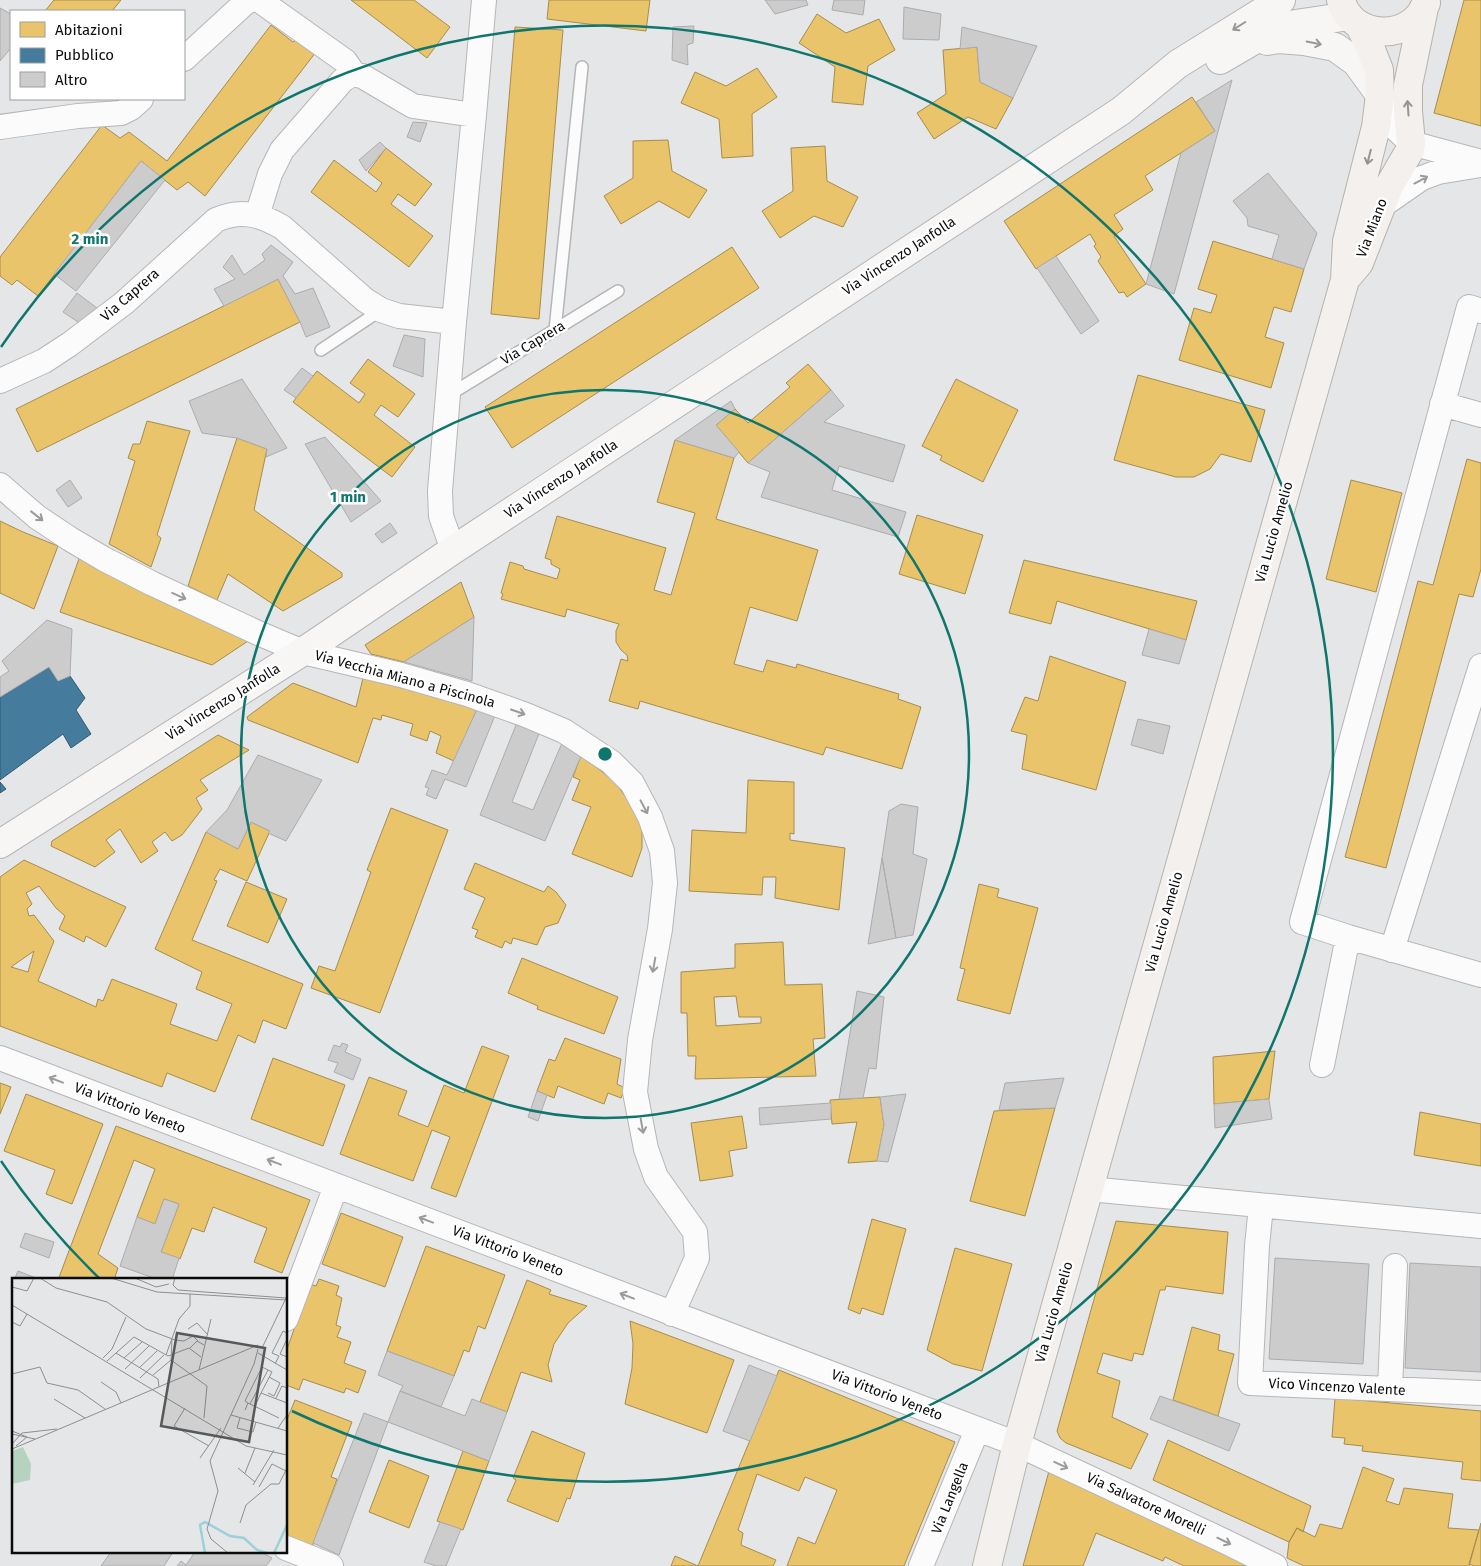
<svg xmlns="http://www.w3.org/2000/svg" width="1481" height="1566" font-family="'Fira Sans',sans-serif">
<rect width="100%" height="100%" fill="#e5e6e7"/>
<path fill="#e9c46a" stroke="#a68c4e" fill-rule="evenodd" d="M54,0H121L112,11H45Z
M351,0H414L450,27L427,58Z
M549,0H650L646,31L547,19Z
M1464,0H1481V126L1434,113Z
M817,14L846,33L879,19L895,50L868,66L863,105L832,102L835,67L799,43Z
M271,25L293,42L298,38L316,52L205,196L188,182L177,190L141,161L38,296L17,280L12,285L0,276V257L102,125L120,138L129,132L167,161Z
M515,27L563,30L539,319L491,314Z
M977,47L980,82L1013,98L996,129L968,117L934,139L917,113L946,94L943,50Z
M757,68L777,97L752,114L753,156L722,158L719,119L681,103L695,72L726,86Z
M1192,97L1215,131L1145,176L1153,190L1114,215L1123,229L1114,236L1146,284L1127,297L1124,292L1119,293L1098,261L1101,257L1094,246L1096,244L1090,234L1036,269L1004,221Z
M668,140L672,171L707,190L689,218L659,201L621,224L604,196L633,178V141Z
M825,146L827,181L858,197L843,227L814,216L780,238L762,211L793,191L791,148Z
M386,148L432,184L415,206L398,194L391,204L433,236L409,267L311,192L334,160L376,192L382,183L368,172Z
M1213,241L1304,269L1291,312L1274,307L1265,337L1284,343L1271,388L1179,360L1194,308L1211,313L1217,295L1198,289Z
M732,247L759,288L512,448L485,407Z
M278,279L300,322L37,452L16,409Z
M368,359L415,394L398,417L381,405L374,415L415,447L392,477L293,402L317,371L359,403L365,394L350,383Z
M808,364L831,390L748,463L716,425L735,409L748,423L790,387L786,383Z
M1138,375L1265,410L1251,462L1221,454L1210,469L1194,477H1176L1114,460Z
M956,379L1018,410L983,482L940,460L942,456L922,446Z
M147,421L190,431L157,535L161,538L151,567L109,544L135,461L128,458L133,444H140Z
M237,438L267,449L254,510L342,573V577L283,611L228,574L217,600L188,586Z
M675,440L734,458L716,519L818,550L797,621L750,607L734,664L763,672L767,660L796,668L797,664L899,694L898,699L921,707L902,769L826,747L823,755L640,701L638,709L609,701L621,659L628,661L627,655L621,650L616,642V631L619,624L567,609L565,617L501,599L503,594L501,593L510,562L523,566L524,569L557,579L560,569L551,564V560L545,558L557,516L666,548L654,590L671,595L695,513L657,502Z
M1467,459L1481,463V569L1473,597L1459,594L1386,868L1345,857L1418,581L1433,585Z
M1351,480L1402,493L1376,592L1326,579Z
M917,515L983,535L965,594L899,574Z
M0,521L23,532L58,546L34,609L0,593Z
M80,556L249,636L248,641L212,665L60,612Z
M1024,560L1197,601L1186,640L1057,601L1051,624L1009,613Z
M461,582L474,617L404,662L371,654L365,645Z
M1050,656L1126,682L1096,790L1022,769L1027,735L1011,731L1025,697L1038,701Z
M363,678L478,707L454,761L436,753L441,736L430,731L427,741L410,735L413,724L382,715L381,720L373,718L358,763L248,720L247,717L293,683L356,707Z
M218,735L249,750L200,780L208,790L196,798L202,809L182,835L172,841L165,832L152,842L158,851L141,863L120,829L106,840L115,852L95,867L51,846L52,841Z
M581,755L615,782L634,809L642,827V848L632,877L572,854L591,807L572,800L580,780L573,777Z
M748,780L794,782V834L790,833V840L845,848L839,910L775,898L776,877H763L762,895L689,891L692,830L746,833Z
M391,808L448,830L380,1013L311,988L319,966L335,971L371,872L367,870Z
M251,822L270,831L247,881L220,869L214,880L217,881L192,940L303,984L286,1029L263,1020L255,1043L238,1035L215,1092L167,1073L162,1087L0,1026V877L24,860L126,907L106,947L86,936L84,942L59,929L65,916L56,908L39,886L26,893L32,904L27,909L29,916L34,915L54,941L38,981L96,1007L98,999L103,1001L112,979L177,1004L170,1024L217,1041L232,1004L196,989L202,972L155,949L206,832L238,849ZM34,951L28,972L11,967Z
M475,863L544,892L548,886L556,892L566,905L558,923L545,927L537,945L513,938L511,944L505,941L502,948L475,937L478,930L472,928L485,898L464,889Z
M246,882L287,899L268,943L227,926Z
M979,884L999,889L997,897L1038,908L1010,1014L957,1000L965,969L960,968Z
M783,942L785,985L822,984L825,1038L813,1039L816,1076L695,1079L696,1056H688L687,1013H681V972L735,968V944ZM736,996L739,1017H761V1023L716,1026L714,997Z
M522,958L618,997L604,1034L537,1009L538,1006L508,993Z
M565,1038L621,1059L617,1084L625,1088L621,1098L608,1093L604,1104L558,1086L554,1098L537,1091L549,1059L555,1061Z
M482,1046L509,1056L456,1197L431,1188L450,1137L432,1130L413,1181L340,1154L369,1077L407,1091L398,1115L428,1127L444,1085L464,1093Z
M1275,1051L1269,1099L1214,1104L1213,1057Z
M273,1058L345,1085L323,1146L251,1119Z
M0,1083L11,1087L0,1114Z
M26,1094L103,1124L72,1204L46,1194L55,1170L4,1151Z
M880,1097L884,1125L877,1161L848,1163L857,1122L832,1124L830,1100Z
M1055,1108L1025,1216L970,1201L994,1111Z
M1420,1112L1481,1124V1166L1414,1155Z
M742,1116L747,1148L729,1151L733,1176L700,1181L691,1123Z
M116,1126L310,1200L282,1273L254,1262L267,1228L213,1207L204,1232L192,1228L180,1259L161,1252L179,1204L164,1199L155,1224L137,1217L155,1169L134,1160L98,1254L118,1268L114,1280H58Z
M341,1213L403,1237L385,1287L322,1264Z
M872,1219L906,1229L883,1315L862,1308L860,1314L848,1309Z
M1116,1221L1228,1232L1223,1294L1166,1286L1165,1290H1160L1143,1355L1134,1353L1132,1361L1103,1353L1097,1373L1120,1381L1112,1417L1148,1434L1131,1469L1066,1443L1060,1438L1057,1431Z
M426,1246L505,1275L485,1329L478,1326L469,1352L464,1350L454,1376L387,1351Z
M955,1248L1012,1264L982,1371L953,1364L927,1350Z
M319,1279L339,1286L336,1295L342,1298L336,1325L341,1327L337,1337L351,1342L344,1363L366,1371L358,1393L346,1388L344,1393L303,1379L299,1390L286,1385V1352L310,1284L316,1286Z
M527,1280L551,1290L549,1294L587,1306L568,1323L554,1344L548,1365L552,1382L521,1372L507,1412L480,1402Z
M630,1321L734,1360L707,1433L625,1404L632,1368L633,1344Z
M1192,1327L1220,1335L1218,1350L1234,1354L1218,1416L1173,1400Z
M779,1370L955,1442L904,1566H787L798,1537L815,1544L837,1490L805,1477L799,1491L757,1474L738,1530L743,1533L741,1545L776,1560L773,1566H698Z
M1335,1398L1481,1411V1481L1461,1479L1463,1462L1362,1451L1363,1446L1344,1444L1345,1438L1332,1437Z
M295,1400L352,1422L331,1477L337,1479L312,1547L286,1537V1422Z
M532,1431L585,1453L570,1499L567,1498L558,1522L507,1501L516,1480L513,1478Z
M1168,1440L1311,1506L1303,1532L1297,1528L1289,1542L1153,1480Z
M463,1451L489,1461L463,1530L437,1521Z
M389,1460L429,1476L409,1528L369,1512Z
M1363,1467L1394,1479L1386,1501L1399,1505L1404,1488L1453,1494L1448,1528L1479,1530L1469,1566H1304L1287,1558L1289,1542L1297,1528L1315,1537L1320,1524L1342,1529Z
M1049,1471L1255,1566H1184L1165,1557L1163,1561L1096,1533L1083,1566H1023Z
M1481,1523V1566H1474L1469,1564Z
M675,1556L698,1566H671Z"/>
<path fill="#457b9d" stroke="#345972" d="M49,667L58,681L70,676L85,698L76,710L91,734L71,748L63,734L0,780V697Z
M0,782L6,789L0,793Z"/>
<path fill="#cccccd" stroke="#acacae" d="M765,0H806L808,5L775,14Z
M834,0H865L863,15L832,10Z
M904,7L941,14L939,40L903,39Z
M0,8L11,14V48L0,61Z
M694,26L693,43L687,45L688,65L672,60L673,27Z
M962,27L1037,46L1013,98L980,82L977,47L960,49Z
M1232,80L1174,294L1146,284L1181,153L1215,131L1196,102Z
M413,122L427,123L420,142L407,137Z
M380,142L386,148L366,171L359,160Z
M141,161L165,180L76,291L54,274Z
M1268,173L1317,233L1304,269L1272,259L1279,235L1248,226L1247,218L1233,201Z
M271,245L293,262L283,276L295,294L313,288L330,327L306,337L300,322L278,279L224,306L214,289L235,279L223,267L232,255L244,275L265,260L262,254Z
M1056,256L1099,321L1081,334L1037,268Z
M77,293L97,308L84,326L63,312Z
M404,335L425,339L423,377L393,366Z
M302,368L313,376L296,398L284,390Z
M242,379L287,448L266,457L267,449L237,438L202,433L189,401Z
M831,390L844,406L824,422L905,445L893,482L839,466L832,490L906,512L898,537L761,497L770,472L748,463Z
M731,401L735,409L716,425L739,452L734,458L675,440Z
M325,437L381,501L351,522L305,444Z
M70,480L82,498L68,507L56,490Z
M390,523L397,533L382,543L375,534Z
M474,617L472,681L404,662Z
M47,620L72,629L70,676L58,681L49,667L0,697V677L9,671L2,661Z
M1149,629L1186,640L1179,664L1142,655Z
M478,707L496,713L466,787L445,779L436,799L426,795L429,788L425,787L432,770L447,775Z
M1138,719L1170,726L1163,754L1131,745Z
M518,720L540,731L512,802L533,810L562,743L581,756L545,841L480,815Z
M258,755L322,780L286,841L268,833L270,831L251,822L238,849L206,832L227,810Z
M901,804L918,807L913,854L927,859L913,935L896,938L882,858L889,811Z
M882,858L896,938L868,944Z
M857,991L884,997L876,1069L869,1068L863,1098L839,1099Z
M342,1043L348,1045L345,1052L361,1059L353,1080L334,1072L338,1063L328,1060L334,1045L340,1047Z
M1064,1078L1055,1108L999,1110L1005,1083Z
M537,1091L547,1095L538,1121L528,1117Z
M906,1094L888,1162L877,1161L884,1125L880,1097Z
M1269,1099L1272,1119L1215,1128L1214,1104Z
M831,1103V1119L760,1125L759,1108Z
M164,1199L179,1204L161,1252L179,1258L172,1280H159L120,1266L137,1217L155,1224Z
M25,1233L54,1242L49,1258L20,1247Z
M1275,1258L1369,1264L1363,1364L1269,1359Z
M1410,1263L1481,1267V1372L1405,1368Z
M18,1271L41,1280H14Z
M387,1351L454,1376L441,1407L400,1391L403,1386L378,1375Z
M749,1365L777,1376L750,1441L723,1431Z
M400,1391L465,1416L472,1399L507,1412L489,1461L388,1422Z
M1160,1396L1240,1424L1229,1451L1150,1419Z
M364,1413L388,1422L339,1555L313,1543Z
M440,1522L461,1529L446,1566H436L424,1562Z
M111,1552H173L164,1566H101Z
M195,1552H261L272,1558L266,1566H177L181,1561L186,1565Z"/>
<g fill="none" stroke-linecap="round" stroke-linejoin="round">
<g stroke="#b6b6b8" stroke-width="14">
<path id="lane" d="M555,330L582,67
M321,350L381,310
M449,395L618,291"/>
</g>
<g stroke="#b6b6b8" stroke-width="26">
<path id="street" d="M259,0L345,61L354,74
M184,59L245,3L250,0
M1380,95L1386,113L1395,128L1411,143L1481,162
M0,127L78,116L121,113L131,108L141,99
M1380,207L1422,178L1438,172L1480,165
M257,216L270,174L282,150L342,81C349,75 353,74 362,76L413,106L474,115
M0,381L44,361L70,344L124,303L216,220C241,209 259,214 282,227L365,300L381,310L399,316L454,322
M1442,404L1481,415
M0,485L37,517L70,539L104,559L153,584L258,633L303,652L401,675L467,694L526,715L564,731L611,762L632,783L650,817L662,851L665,883L660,929L640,1040L635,1092L646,1149L656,1177L695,1232L697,1258L672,1314
M453,550L441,516L440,491L454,322L474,115L484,0
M1348,937L1302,922L1469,307L1481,311
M1392,950L1481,666
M0,1058L1017,1444L1224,1541L1275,1566
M1322,1065L1348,937L1481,975
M1089,1189L1481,1226
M1261,1206L1257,1246L1250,1383L1481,1393
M286,1319L336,1186
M1390,1389L1395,1266
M286,1548L331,1566
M921,1566L977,1430"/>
</g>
<g stroke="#b6b6b8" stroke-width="30">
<path id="secondary" d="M1267,41L1278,39L1304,41L1335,47L1356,62L1380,95
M1220,60L1273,29L1289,25L1349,16
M0,844L313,645L453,550L1121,111L1178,64L1281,0"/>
</g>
<g stroke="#b7b2ad" stroke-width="30">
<path id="primary" d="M1341,0C1351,41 1413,42 1426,3
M1349,275L1359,263L1389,186L1410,150L1411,143L1408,111V85L1424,8
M987,1566L1017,1444L1345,280L1347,241L1376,127L1380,95L1379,70L1370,47L1360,26"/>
</g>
<use href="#lane" stroke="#fbfbfb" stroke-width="11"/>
<use href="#street" stroke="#fbfbfb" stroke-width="24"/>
<use href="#secondary" stroke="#f7f6f5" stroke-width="28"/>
<use href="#primary" stroke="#f3f0ed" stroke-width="28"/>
</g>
<defs><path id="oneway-shaft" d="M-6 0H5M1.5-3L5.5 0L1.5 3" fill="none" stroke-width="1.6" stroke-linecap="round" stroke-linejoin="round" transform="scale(1.25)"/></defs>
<g stroke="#999898">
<use href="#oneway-shaft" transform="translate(1239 26) rotate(148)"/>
<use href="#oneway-shaft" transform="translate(1314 43) rotate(11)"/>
</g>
<g stroke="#969493">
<use href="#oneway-shaft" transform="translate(1408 108) rotate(-94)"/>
<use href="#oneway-shaft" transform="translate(1369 157) rotate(104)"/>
</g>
<g stroke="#9b9b9b">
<use href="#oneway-shaft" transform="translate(1421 180) rotate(-28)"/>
<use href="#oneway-shaft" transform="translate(37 516) rotate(38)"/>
<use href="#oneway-shaft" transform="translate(179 596) rotate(24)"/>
<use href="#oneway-shaft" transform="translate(518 712) rotate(19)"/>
<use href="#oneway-shaft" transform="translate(644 807) rotate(62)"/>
<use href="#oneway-shaft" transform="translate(654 965) rotate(100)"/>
<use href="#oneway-shaft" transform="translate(56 1080) rotate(-159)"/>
<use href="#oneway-shaft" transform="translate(642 1126) rotate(80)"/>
<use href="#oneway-shaft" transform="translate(274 1162) rotate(-159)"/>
<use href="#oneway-shaft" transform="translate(426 1220) rotate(-159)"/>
<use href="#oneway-shaft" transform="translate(627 1296) rotate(-159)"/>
<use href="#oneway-shaft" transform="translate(1061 1465) rotate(25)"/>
<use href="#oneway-shaft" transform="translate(1224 1541) rotate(26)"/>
</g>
<g fill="none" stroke="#0f766e" stroke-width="2.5">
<circle cx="605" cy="754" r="364"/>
<path d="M99 1278A728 728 0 0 1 1 1161M1 347A728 728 0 1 1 292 1411"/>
</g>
<g text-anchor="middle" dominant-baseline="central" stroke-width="5" stroke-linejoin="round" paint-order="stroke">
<g font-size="14" fill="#0b0b0c" stroke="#fff">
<text transform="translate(1372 228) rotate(-69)">Via Miano</text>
<text transform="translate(899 256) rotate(-33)">Via Vincenzo Janfolla</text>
<text transform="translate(130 295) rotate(-41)">Via Caprera</text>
<text transform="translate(533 343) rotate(-31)">Via Caprera</text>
<text transform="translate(561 479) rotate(-33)">Via Vincenzo Janfolla</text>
<text transform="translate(1274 532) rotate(-74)">Via Lucio Amelio</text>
<text transform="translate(405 679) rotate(15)">Via Vecchia Miano a Piscinola</text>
<text transform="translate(223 702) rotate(-32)">Via Vincenzo Janfolla</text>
<text transform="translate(1164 922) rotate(-74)">Via Lucio Amelio</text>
<text transform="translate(130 1108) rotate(21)">Via Vittorio Veneto</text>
<text transform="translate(508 1251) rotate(21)">Via Vittorio Veneto</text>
<text transform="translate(1054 1312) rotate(-74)">Via Lucio Amelio</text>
<text transform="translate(1337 1387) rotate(3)">Vico Vincenzo Valente</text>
<text transform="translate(887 1395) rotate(21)">Via Vittorio Veneto</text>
<text transform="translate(950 1498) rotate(-68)">Via Langella</text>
<text transform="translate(1146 1504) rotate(25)">Via Salvatore Morelli</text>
</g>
</g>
<g transform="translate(12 1278)">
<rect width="275" height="275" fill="#e5e6e7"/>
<path d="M11,169L19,186L18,202L0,206V173Z" fill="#b6d3c0"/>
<path fill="none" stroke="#9cd0da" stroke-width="2.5" d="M193,275L188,247L193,244L218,258L232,260L245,272L255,275M262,275L275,247"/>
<path fill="none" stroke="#8e8e8f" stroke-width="1" d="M28,0L44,10L95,24L134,51L163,62L172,63L181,58L186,63M99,0L145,14L275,22M123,0L144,9L157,6M163,0L161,7L166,12L274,20M0,9L15,13L22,0M0,27L234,168L275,177M0,44L8,48L15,36M176,51L185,45L195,56M160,61L159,82L195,108L192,140M275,61L268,76L275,79M178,70L185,63L192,67M250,70L275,18M104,75L146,101L147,109M246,75L275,92M154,77L167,41L178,28V16M91,80L100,71L114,39M112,80L130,64M95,83L122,59L156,78L177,70L189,79M263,86L267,78L260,75L271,53L275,55M127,90L145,73M113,91L137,68M187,92L199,41M0,96L28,89L35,105L66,112L93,131M141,97L159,82M128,100L152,77M89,104L104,114L109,125M256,115L262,118L268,105L257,99M264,120L270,108L275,110M42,121L73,140M236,125L233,123L250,89L260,94L249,115M238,126L256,92M243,128L249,115L275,125M173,130L162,148L197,168M233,132L236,125L267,140M219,137L275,153M228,140L225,150L241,154L244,144M266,150L275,137M0,153L15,159L4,168M0,156L23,161M0,166L10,155L45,151M0,171L246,67M188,180L209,150M226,190L243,204M233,195L243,170M267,206L275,190M241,207L262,172M247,209L260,186L274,193M228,245L234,227L259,206H267M216,275L199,261L195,251L206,213L198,183L242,86L246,71"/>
<path fill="#575859" fill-opacity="0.15" stroke="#575859" stroke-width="2.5" d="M165,55L253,70L237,164L149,148Z"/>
<rect width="275" height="275" fill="none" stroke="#0b0b0c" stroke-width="2.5"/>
</g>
<circle cx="605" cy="754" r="8" fill="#0f766e" stroke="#fff" stroke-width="2.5"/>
<g font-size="15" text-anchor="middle" font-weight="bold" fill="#0f766e" stroke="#fff" stroke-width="5" stroke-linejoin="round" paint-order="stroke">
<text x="90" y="244">2 min</text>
<text x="348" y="502">1 min</text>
</g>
<rect x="10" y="10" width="175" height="90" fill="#ffffff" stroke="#9d9d9e"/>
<rect x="20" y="22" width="25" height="15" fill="#e9c46a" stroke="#9d9d9e"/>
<text x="55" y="35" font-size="15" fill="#0b0b0c">Abitazioni</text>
<rect x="20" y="48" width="25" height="15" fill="#457b9d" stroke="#9d9d9e"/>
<text x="55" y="60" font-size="15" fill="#0b0b0c">Pubblico</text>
<rect x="20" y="72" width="25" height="15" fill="#cccccd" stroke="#9d9d9e"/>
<text x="55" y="85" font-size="15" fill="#0b0b0c">Altro</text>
</svg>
